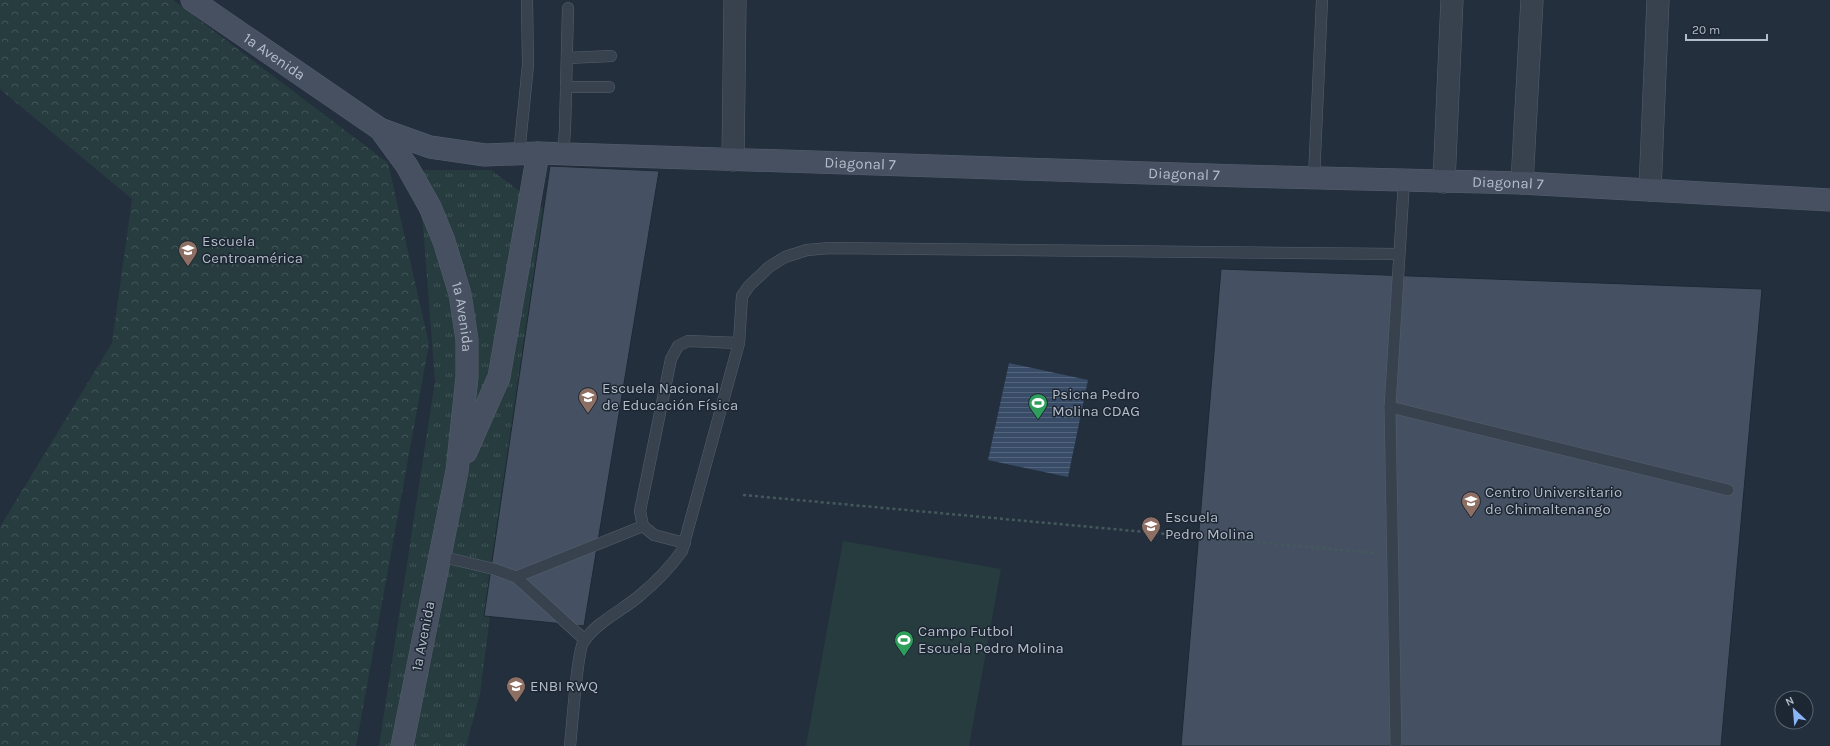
<svg xmlns="http://www.w3.org/2000/svg" width="1830" height="746" font-family="Karla,sans-serif">
<style>
.grass{fill:url(#grass-tufts)}
.park{fill:url(#park-crowns)}
.garden{fill:#263c3f}
.water{fill:url(#water-rules)}
.building{fill:#455162;stroke:#1f2835}
.lines{fill:none;stroke-linecap:round;stroke-linejoin:round}
.lane-casing{stroke:#565f6c;stroke-width:12}
.street-casing{stroke:#565f6c;stroke-width:23}
.secondary-casing{stroke:#565f6c;stroke-width:23}
.path{stroke:#44595c;stroke-width:2.5;stroke-dasharray:3 3;stroke-linecap:butt}
.lane{stroke:#38414e;stroke-width:11}
.street{stroke:#38414e;stroke-width:22}
.secondary{stroke:#465061;stroke-width:22}
.labels{text-anchor:middle;dominant-baseline:central;stroke-width:3;stroke-linejoin:round;paint-order:stroke}
.street-label{font-size:15px;fill:#b4bcc9;stroke:#1d2633}
.poi-label{font-size:15px;fill:#b4bcc9;stroke:#1d2633;text-anchor:start}
</style>
<defs>
<pattern id="grass-tufts" width="24" height="20" patternUnits="userSpaceOnUse"><rect width="24" height="20" fill="#263c3f"/><path d="M3 7l-1-3M5 7V3M7 7l1-3M15 17l-1-3M17 17v-4M19 17l1-3" fill="none" stroke="#435659"/></pattern>
<pattern id="park-crowns" width="20" height="18" patternUnits="userSpaceOnUse"><rect width="20" height="18" fill="#263c3f"/><path d="M2 6a3 3 0 1 1 6 0M12 15a3 3 0 1 1 6 0" fill="none" stroke="#435659"/></pattern>
<pattern id="water-rules" width="6" height="5" patternUnits="userSpaceOnUse"><rect width="6" height="5" fill="#394c67"/><path d="M0 2.5h6" fill="none" stroke="#53647b"/></pattern>
</defs>
<rect width="100%" height="100%" fill="#242f3e"/>
<path class="grass" d="M414,170H491L543,208L480,694L466,746H379L435,381L423,226Z"/>
<path class="park" d="M0,0H173L388,163L429,344L356,746H0V527L112,343L132,199L0,89Z"/>
<path class="garden" d="M843,541L1001,569L969,746H806Z"/>
<path class="water" d="M1009,363L1088,380L1068,477L988,460Z"/>
<g class="building">
<path d="M550,166L659,171L584,626L484,616Z"/>
<path d="M1221,269L1762,289L1721,746H1181Z"/>
</g>
<g class="lines">
<g class="lane-casing">
<g id="lane">
<path d="M567,58L611,56"/>
<path d="M566,87H609"/>
<path d="M519,154L528,65L527,0"/>
<path d="M563,154L565,130L568,8"/>
<path d="M1314,178L1322,0"/>
<path d="M1390,407L1728,490"/>
<path d="M685,543L654,535L643,526L640,511L671,359L678,346L688,341L739,343"/>
<path d="M439,556L494,569L516,577L585,640"/>
<path d="M516,577L643,526"/>
<path d="M570,746C572,729 577,650 584,641C597,622 621,611 638,597C655,583 669,569 682,551L739,343L742,296L749,286L769,267L785,257L807,250L830,248L1399,254"/>
<path d="M1396,746L1390,407L1404,181"/>
</g>
</g>
<g class="street-casing">
<g id="street">
<path d="M733,160L735,0"/>
<path d="M1444,182L1452,0"/>
<path d="M1522,183L1532,0"/>
<path d="M1650,190L1658,0"/>
</g>
</g>
<g class="secondary-casing">
<g id="secondary">
<path id="s1" d="M192,0L380,129L407,166L430,207L444,241L460,294L467,340V377L457,471L402,746"/>
<path id="s2" d="M380,129L430,147L485,155L538,153L1241,176L1522,183L1830,200"/>
<path d="M466,452L499,377L538,153"/>
</g>
</g>
<path class="path" d="M743,495L1374,553"/>
<use href="#lane" class="lane"/>
<use href="#street" class="street"/>
<use href="#secondary" class="secondary"/>
</g>
<defs>
<g id="school-pin" transform="scale(1)"><path d="M0 17L-7.5 6A9.5 9.5 0 1 1 7.5 6Z" fill="#8d6e63" stroke="#1d2633"/><path d="M0-5L7-2L0 1L-7-2ZM-4 1L0 2.5L4 1V4Q0 6-4 4Z" fill="#fff"/></g>
<g id="stadium-pin" transform="scale(1)"><path d="M0 17L-7.5 6A9.5 9.5 0 1 1 7.5 6Z" fill="#2e9e5b" stroke="#1d2633"/><path d="M0-5a6.5 5 0 1 0 0 10a6.5 5 0 1 0 0-10ZM-3.5-1.8h7v3.6h-7Z" fill="#fff"/></g>
<g id="university-pin" transform="scale(1)"><path d="M0 17L-7.5 6A9.5 9.5 0 1 1 7.5 6Z" fill="#8d6e63" stroke="#1d2633"/><path d="M0-5L7-2L0 1L-7-2ZM-4 1L0 2.5L4 1V4Q0 6-4 4Z" fill="#fff"/></g>
</defs>
<g fill-rule="evenodd">
<use href="#school-pin" x="188" y="250"/>
<use href="#school-pin" x="588" y="397"/>
<use href="#stadium-pin" x="1038" y="403"/>
<use href="#university-pin" x="1471" y="501"/>
<use href="#school-pin" x="1151" y="526"/>
<use href="#stadium-pin" x="904" y="640"/>
<use href="#school-pin" x="516" y="686"/>
</g>
<g class="labels">
<g class="street-label">
<text stroke="none"><textPath href="#s1" startOffset="100">1a Avenida</textPath></text>
<text stroke="none"><textPath href="#s2" startOffset="484">Diagonal 7</textPath></text>
<text stroke="none"><textPath href="#s2" startOffset="808">Diagonal 7</textPath></text>
<text stroke="none"><textPath href="#s2" startOffset="1132">Diagonal 7</textPath></text>
<text stroke="none"><textPath href="#s1" startOffset="436">1a Avenida</textPath></text>
<text transform="translate(423 636) rotate(-79)">1a Avenida</text>
</g>
<g class="poi-label">
<text x="202" y="241">Escuela<tspan x="202" dy="17">Centroamérica</tspan></text>
<text x="602" y="388">Escuela Nacional<tspan x="602" dy="17">de Educación Física</tspan></text>
<text x="1052" y="394">Psicna Pedro<tspan x="1052" dy="17">Molina CDAG</tspan></text>
<text x="1485" y="492">Centro Universitario<tspan x="1485" dy="17">de Chimaltenango</tspan></text>
<text x="1165" y="517">Escuela<tspan x="1165" dy="17">Pedro Molina</tspan></text>
<text x="918" y="631">Campo Futbol<tspan x="918" dy="17">Escuela Pedro Molina</tspan></text>
<text x="530" y="686">ENBI RWQ</text>
</g>
</g>
<g transform="translate(1794 710) rotate(334)"><circle r="19" fill="#1d2633" stroke="#59626f"/>
<path d="M0-3L7 15L0 10L-7 15Z" fill="#8ab4f8"/>
<text y="-6" font-size="11" font-weight="bold" text-anchor="middle" fill="#b4bcc9">N</text>
</g>
<path d="M1686 34v6h81v-6" fill="none" stroke="#b4bcc9" stroke-width="2"/>
<text x="1692" y="34" font-size="12" fill="#b4bcc9" stroke="#1d2633" stroke-width="3" paint-order="stroke">20 m</text>
</svg>
